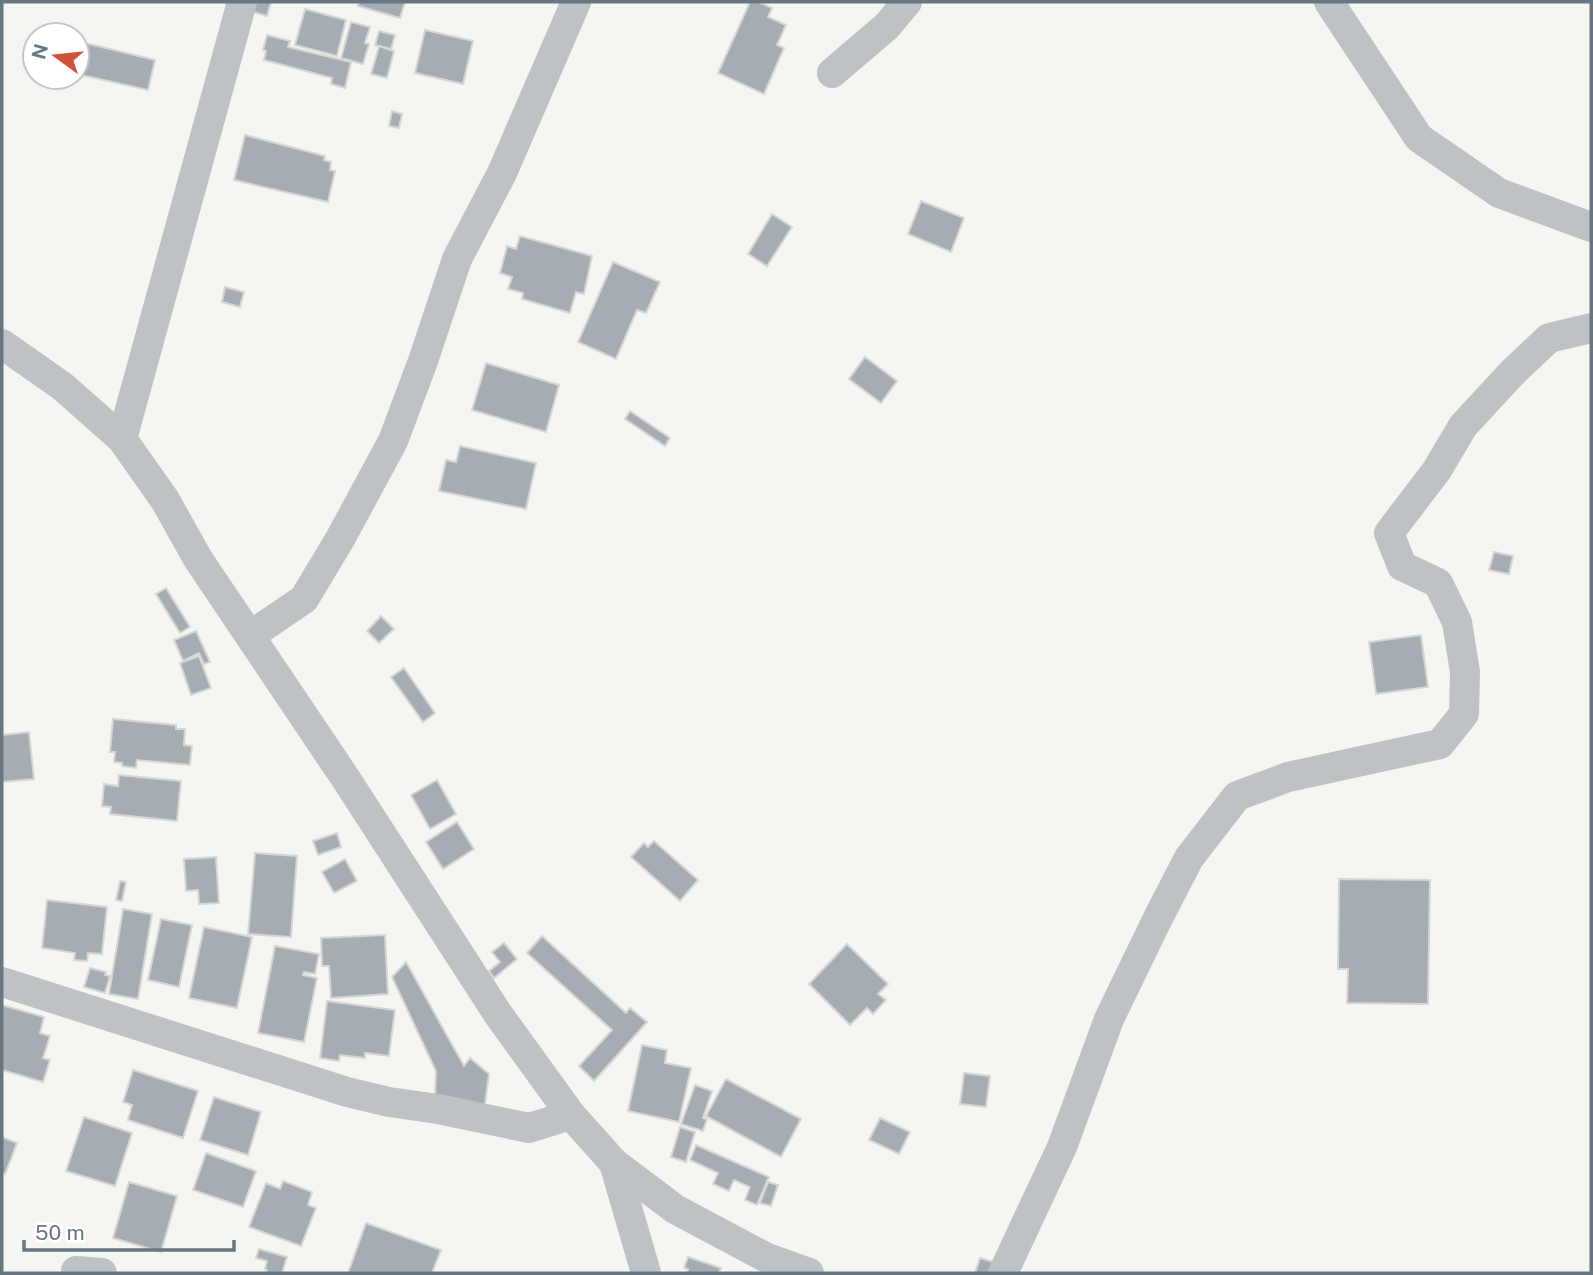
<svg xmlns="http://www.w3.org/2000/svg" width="1593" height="1275" font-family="'Public Sans',sans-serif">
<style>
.building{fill:#a6adb2;stroke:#d6d6d4;stroke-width:2}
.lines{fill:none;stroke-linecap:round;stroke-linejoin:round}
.street{stroke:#bec2c5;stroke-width:30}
</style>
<rect width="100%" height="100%" fill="#f5f5f2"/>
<g class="building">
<path d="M248,2H271L267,16L246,10Z"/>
<path d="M359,2H405L400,18L358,6Z"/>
<path d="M750,2H758L772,8L768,17L786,25L777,45L784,48L764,94L718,73Z"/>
<path d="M305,9L346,20L337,56L295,45Z"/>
<path d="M351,22L370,27L365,43L369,44L363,64L341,58Z"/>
<path d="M425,30L473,41L463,84L415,73Z"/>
<path d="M379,31L395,35L391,49L375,45Z"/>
<path d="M267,35L290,41L288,47L351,62L345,88L331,84L332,78L264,60L266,51L263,50Z"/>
<path d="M77,41L155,60L148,90L77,74Z"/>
<path d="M379,46L394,51L387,78L371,74Z"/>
<path d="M392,111L402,114L399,128L389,126Z"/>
<path d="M245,135L325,156L324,160L331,162L330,170L335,171L328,202L234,180Z"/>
<path d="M921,201L964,218L951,252L908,234Z"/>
<path d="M772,214L792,227L767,266L748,254Z"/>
<path d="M520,236L592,256L584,294L576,292L570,313L522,299L523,293L508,289L512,277L500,273L507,246L516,249Z"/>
<path d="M613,262L660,282L646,313L637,310L616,359L578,342Z"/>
<path d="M225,287L244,292L240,307L222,302Z"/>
<path d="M865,357L897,381L881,403L849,379Z"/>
<path d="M486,363L559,385L546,432L472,410Z"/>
<path d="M630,411L670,438L665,446L625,419Z"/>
<path d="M460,446L536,463L526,509L439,491L446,460L456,462Z"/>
<path d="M1494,552L1513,556L1509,574L1489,570Z"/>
<path d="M166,588L190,627L180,633L156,594Z"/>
<path d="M381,616L394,629L379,643L367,631Z"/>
<path d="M196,631L210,662L204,664L199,653L183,661L174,640Z"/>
<path d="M1421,635L1428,687L1376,694L1369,642Z"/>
<path d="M199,656L211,688L191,695L180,663Z"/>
<path d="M404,668L435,713L423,722L391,677Z"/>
<path d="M113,719L176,725V729H185L184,745L192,746L190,765L137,760L136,768L122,766V763L114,762L115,752H110Z"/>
<path d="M29,732L34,779L2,782V735Z"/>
<path d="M119,775L181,781L177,821L110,814L111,807L102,806L104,784L118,786Z"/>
<path d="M437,780L456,814L430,829L411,795Z"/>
<path d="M457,822L474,849L443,869L426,842Z"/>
<path d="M337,833L341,847L318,855L313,841Z"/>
<path d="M654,841L698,880L680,901L631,857L644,843L648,847Z"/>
<path d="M255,853L297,856L291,937L248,934Z"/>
<path d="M216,857L219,903L199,904L198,890L186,891L184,859Z"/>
<path d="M345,859L357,881L334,893L322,872Z"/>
<path d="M1339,879L1430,880L1428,1004L1347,1003L1348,969H1338Z"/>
<path d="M120,881L126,882L122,901L116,900Z"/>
<path d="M47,900L107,907L102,954L88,953L87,961L74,960L75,953L42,948Z"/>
<path d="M123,909L152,914L138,999L109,994Z"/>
<path d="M161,919L192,925L179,987L148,980Z"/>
<path d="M204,927L252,937L237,1008L189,998Z"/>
<path d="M385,935L388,994L331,998L329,966H322L321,938Z"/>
<path d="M542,936L626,1013L630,1008L647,1022L594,1081L579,1066L612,1030L527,953Z"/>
<path d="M504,943L517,959L494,978L489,971L500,962L492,952Z"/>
<path d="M847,944L888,984L878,994L886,1000L873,1014L867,1008L850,1025L809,984Z"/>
<path d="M275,946L319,954L315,974L304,972L303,975L317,978L304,1042L258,1033Z"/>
<path d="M406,962L464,1066L470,1058L489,1074L484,1111L435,1098L436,1071L392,977Z"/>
<path d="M90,968L106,972L105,975L110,976L105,993L84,987Z"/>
<path d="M327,1001L395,1010L389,1056L365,1053V1058L340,1055L339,1061L320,1058Z"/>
<path d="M2,1005L44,1017L40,1033L50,1036L43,1058L50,1060L43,1082L2,1070Z"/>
<path d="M642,1045L667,1050L665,1063L691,1068L679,1122L628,1111Z"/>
<path d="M133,1070L198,1091L183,1138L128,1120L132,1105L123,1102Z"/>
<path d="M964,1073L990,1076L986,1107L960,1104Z"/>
<path d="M726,1079L801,1119L781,1157L706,1116Z"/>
<path d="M695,1085L712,1091L703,1118L707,1119L703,1131L681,1124Z"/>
<path d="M214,1097L261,1112L248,1155L200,1140Z"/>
<path d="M84,1117L132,1133L115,1186L66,1171Z"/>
<path d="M880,1118L910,1132L899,1154L869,1140Z"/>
<path d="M680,1127L695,1132L686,1162L671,1157Z"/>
<path d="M2,1137L17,1143L5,1174L2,1173Z"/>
<path d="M696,1145L769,1177L757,1205L745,1200L750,1187L734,1180L729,1191L713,1184L718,1173L690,1160Z"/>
<path d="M206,1153L256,1171L243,1207L193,1190Z"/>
<path d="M283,1181L312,1192L308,1205L316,1208L301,1246L249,1227L266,1183L280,1189Z"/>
<path d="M129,1182L177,1196L161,1252L113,1238Z"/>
<path d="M768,1182L778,1185L771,1206L760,1203Z"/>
<path d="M366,1223L441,1250L432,1273H348Z"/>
<path d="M259,1249L287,1257L282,1273H266L267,1270L265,1269L267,1261L256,1258Z"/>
<path d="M688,1257L721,1268L719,1273H687L688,1269L684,1268Z"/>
<path d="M980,1258L994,1262L990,1273H975Z"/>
</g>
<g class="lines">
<g class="street">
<path d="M1329,2L1419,138L1499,193L1591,227"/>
<path d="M832,73L887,26L907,2"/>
<path d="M2,344L62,386L122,439L165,500L198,559L346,779L498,1014L571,1115L614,1163L675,1209L767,1258L809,1273"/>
<path d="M122,439L242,2"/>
<path d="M250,636L304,599L340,539L393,441L423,361L457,259L502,173L576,2"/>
<path d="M2,982L347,1092L389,1102L438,1109L529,1128L571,1115"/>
<path d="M614,1163L646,1273"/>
<path d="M76,1271L102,1273"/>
<path d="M1003,1273L1062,1147L1109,1019L1158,918L1189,858L1237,796L1288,777L1440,744L1464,714L1465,672L1457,622L1438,583L1402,566L1389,533L1437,470L1463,426L1512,373L1549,338L1591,328"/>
</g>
</g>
<rect width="1593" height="1275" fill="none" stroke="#677680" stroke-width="7"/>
<g transform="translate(56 56) rotate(285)"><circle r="33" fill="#ffffff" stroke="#c2c8cc" stroke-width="2"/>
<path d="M0-5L12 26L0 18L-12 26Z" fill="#d15236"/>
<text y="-10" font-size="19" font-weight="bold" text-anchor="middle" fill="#677680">N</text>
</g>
<path d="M24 1240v10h210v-10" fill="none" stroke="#677680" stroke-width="3.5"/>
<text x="35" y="1240" font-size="21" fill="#677680" stroke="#ffffff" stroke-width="5" paint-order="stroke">50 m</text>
</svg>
